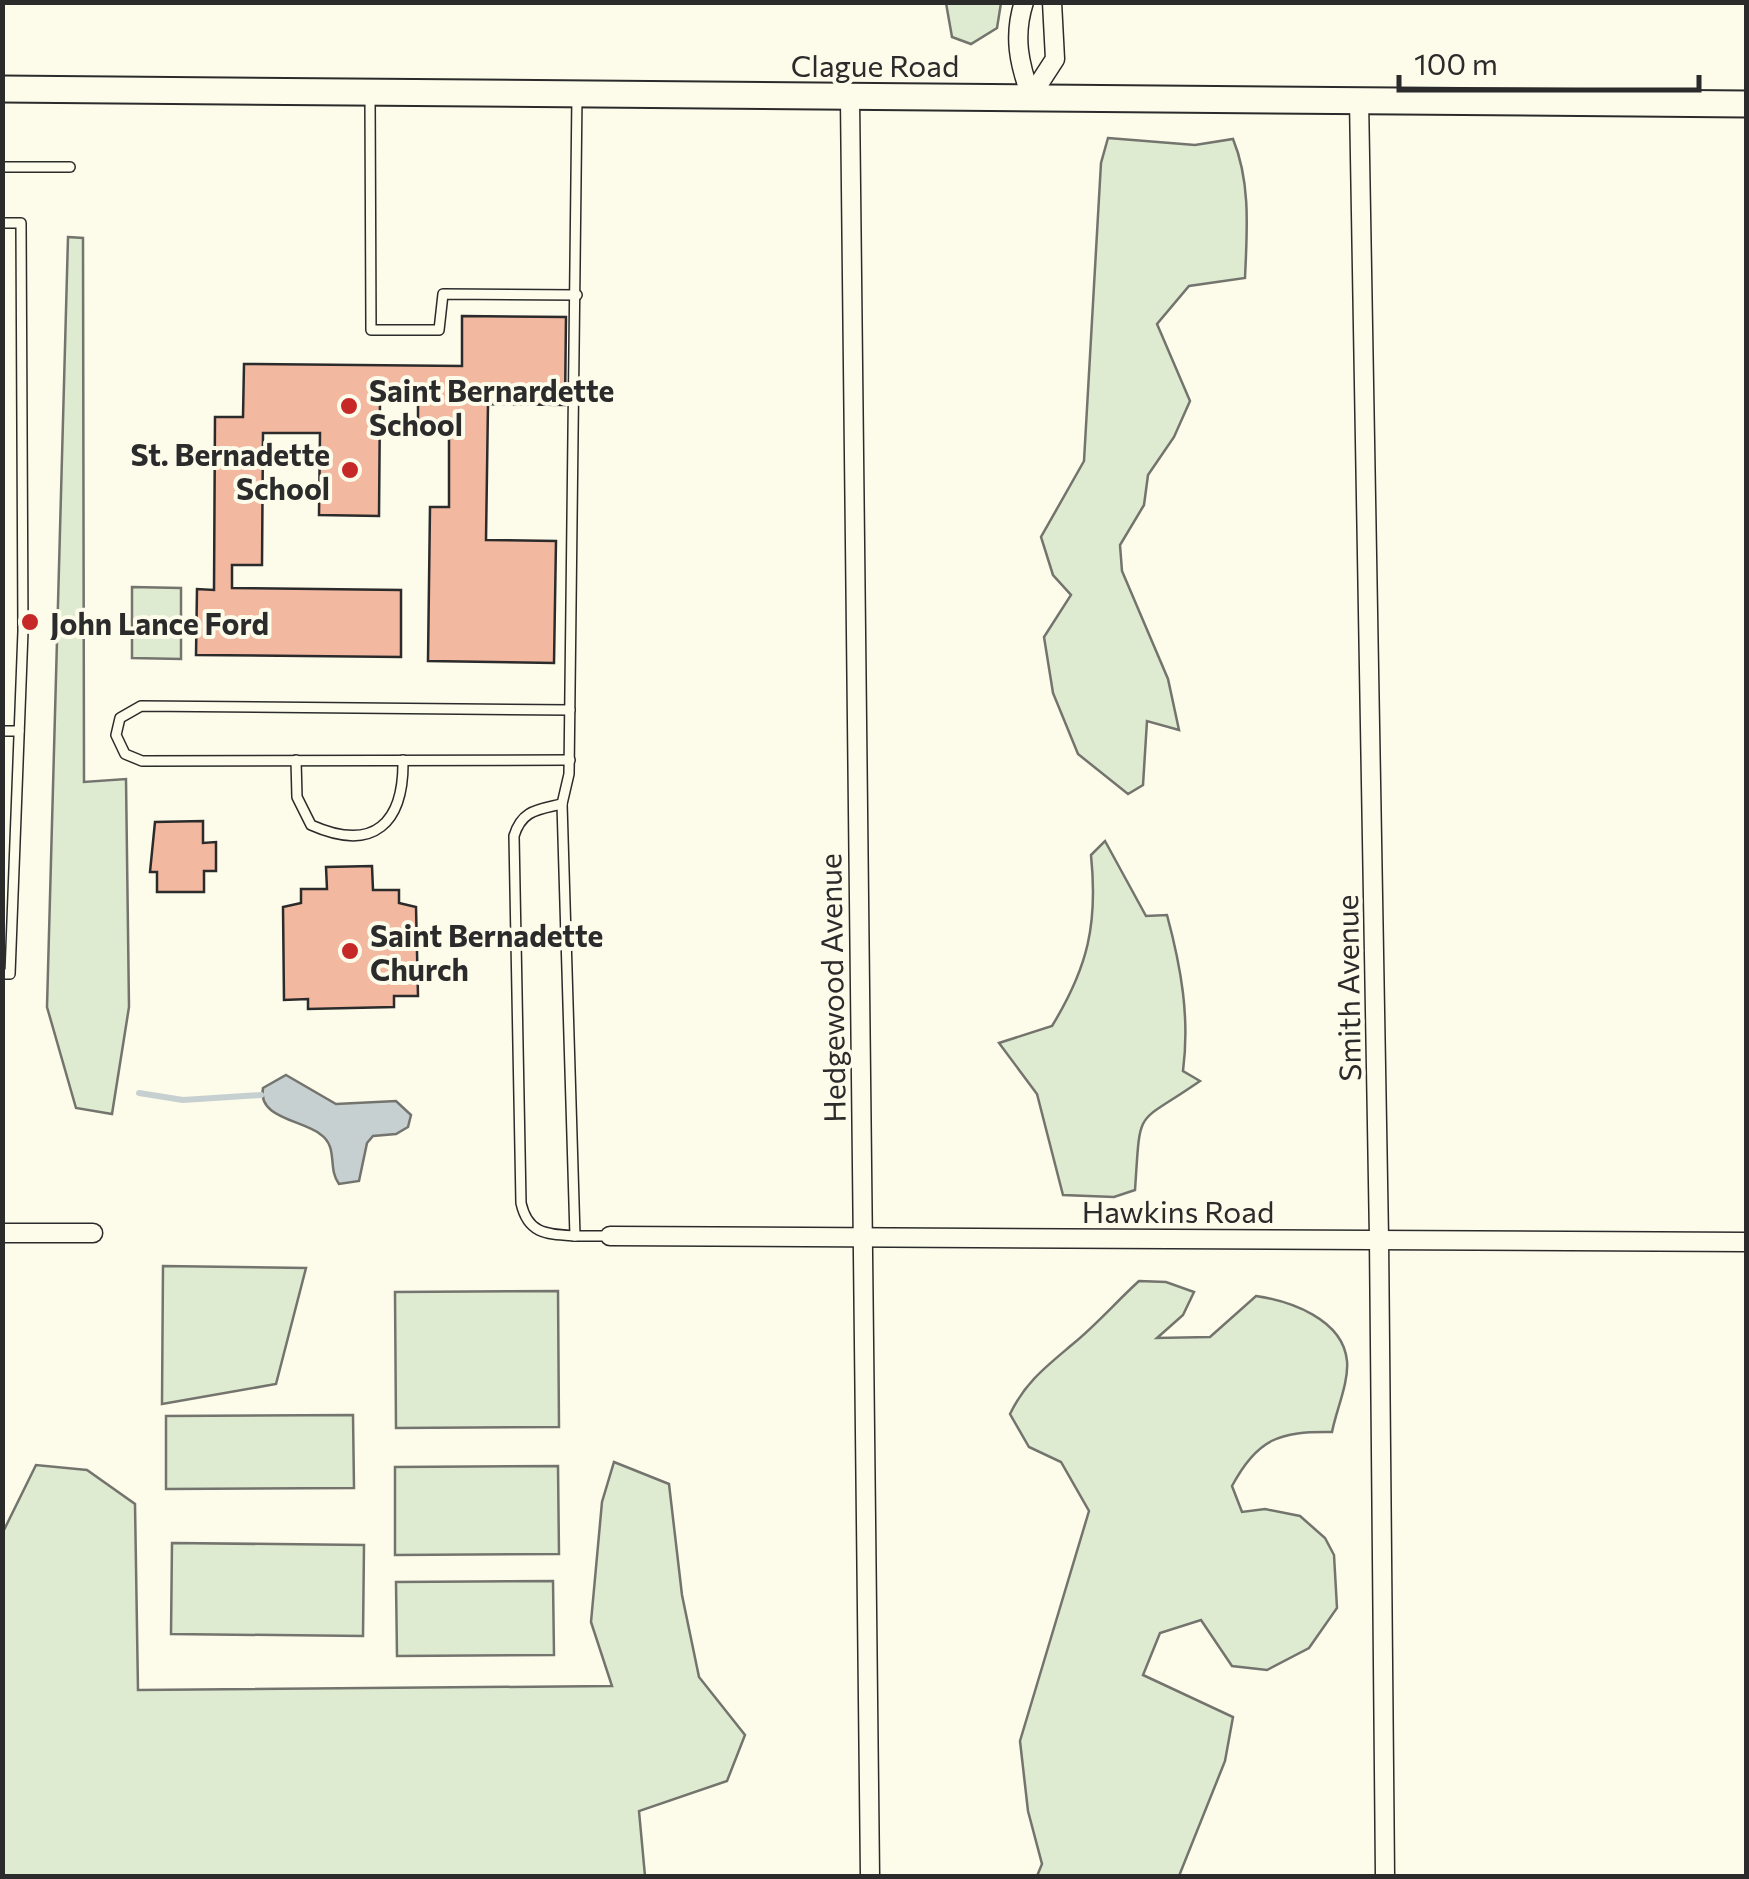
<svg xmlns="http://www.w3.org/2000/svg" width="1749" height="1879" font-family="Commissioner,sans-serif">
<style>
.green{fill:#deebd1;stroke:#74746e;stroke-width:2.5}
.water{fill:#c7d0d0;stroke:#74746e;stroke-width:2.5}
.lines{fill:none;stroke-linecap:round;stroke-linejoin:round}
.stream{stroke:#c7d0d0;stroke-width:6}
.building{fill:#f2b8a0;stroke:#2b2b2b;stroke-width:2.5}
.service-casing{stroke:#2b2b2b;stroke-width:12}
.minor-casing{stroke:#2b2b2b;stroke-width:21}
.secondary-casing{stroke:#2b2b2b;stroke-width:29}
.service{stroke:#fdfbea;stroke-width:9}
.minor{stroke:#fdfbea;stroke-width:18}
.secondary{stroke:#fdfbea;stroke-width:25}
.poi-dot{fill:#c62828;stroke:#fdfbea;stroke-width:4}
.labels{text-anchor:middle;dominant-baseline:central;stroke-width:8;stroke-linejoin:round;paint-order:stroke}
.street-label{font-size:30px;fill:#2b2b2b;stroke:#fdfbea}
.poi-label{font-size:30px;font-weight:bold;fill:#2b2b2b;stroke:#fdfbea;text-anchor:start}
</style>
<rect width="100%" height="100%" fill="#fdfbea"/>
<g class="green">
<path d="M946,3H1001L997,28L971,44L952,37Z"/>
<path d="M1108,138L1195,145L1233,139C1251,183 1247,231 1245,278L1189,286L1157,324L1190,401L1174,437L1148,475L1144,505L1120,545L1122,571L1168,679L1179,730L1147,721L1143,785L1128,794L1078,754L1053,693L1044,637L1071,595L1053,575L1041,537L1084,461L1101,163Z"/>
<path d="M68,237L83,238L84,782L126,779L129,1007L112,1114L76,1108L47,1007Z"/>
<path d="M132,587L181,588V659L132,658Z"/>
<path d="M1105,841L1146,916L1167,915C1181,967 1190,1017 1183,1071L1200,1081C1134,1127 1141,1104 1135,1190L1114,1197L1063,1195L1037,1094L999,1043L1052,1026C1088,967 1098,924 1091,855Z"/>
<path d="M163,1266L306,1268L276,1384L162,1404Z"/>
<path d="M1139,1281L1166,1282L1194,1292L1183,1315L1157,1338L1210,1337L1256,1296C1290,1301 1343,1319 1347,1361C1349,1382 1336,1411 1332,1432C1279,1431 1257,1439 1232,1486L1242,1512L1265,1509L1300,1516L1325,1538L1334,1555L1337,1608L1309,1648L1267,1670L1232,1666L1201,1620L1160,1633L1143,1675L1233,1717L1225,1761L1179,1876H1037L1042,1864L1028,1811L1020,1741L1089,1511L1061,1462L1029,1447L1010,1414C1026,1381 1047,1366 1074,1343C1097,1324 1117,1301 1139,1281Z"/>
<path d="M558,1291L559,1427L396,1428L395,1292Z"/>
<path d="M353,1415L354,1488L166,1489V1416Z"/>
<path d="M614,1462L669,1484L682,1595L699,1677L745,1735L727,1781L639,1811L645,1876H3V1532L36,1465L87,1470L135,1504L138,1690L612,1686L591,1622L602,1502Z"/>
<path d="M558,1466L559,1554L395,1555V1467Z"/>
<path d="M172,1543L364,1545L363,1636L171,1634Z"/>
<path d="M553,1581L554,1655L397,1656L396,1582Z"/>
</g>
<path class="water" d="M286,1075L336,1104L396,1101L411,1115L408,1127L396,1134L373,1136L367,1143L359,1181L339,1184C327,1168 339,1147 320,1134C302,1120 257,1118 263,1088Z"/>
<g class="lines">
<path class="stream" d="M139,1093L183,1100L261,1095"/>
</g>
<g class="building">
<path d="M462,316L566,317L565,405L488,404L486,540L556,541L554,663L428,661L430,507H449V431L418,430V401L380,400L379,516L319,515L320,433H263L262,565H232V588L401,590V657L196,655L197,589L214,590L215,417H243L244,364L462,366Z"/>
<path d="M203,821V843L216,842V871H204V892H157V872H150L155,822Z"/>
<path d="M372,866L373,890H399V903L416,907L418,996H394V1007L308,1009V999L284,1000L283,907L301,903V889H327L326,867Z"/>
</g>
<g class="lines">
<g class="service-casing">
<g id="service">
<path d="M577,95L569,774L562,804L575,1236H610"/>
<path d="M370,96L371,330H439L443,294L577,295"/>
<path d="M2,167H70"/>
<path d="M2,223H21L23,631L10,974H2"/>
<path d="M2,731H19"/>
<path d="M296,760L297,797L311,825C374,853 404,823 403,760"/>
<path d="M570,760L142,761L125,754L116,735L120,718L141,706L570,710"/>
<path d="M562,804C537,810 522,810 514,836L521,1203C528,1234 546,1234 575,1236"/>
</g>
</g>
<g class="minor-casing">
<g id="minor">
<path d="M1024,2C1013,36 1019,64 1031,96"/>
<path d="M1031,96L1055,59L1052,2"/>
<path d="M850,99L870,1876"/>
<path d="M1359,99L1379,1238L1385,1876"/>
<path d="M2,1233H93"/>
<path d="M610,1236L1746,1242"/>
</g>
</g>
<g class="secondary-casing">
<path id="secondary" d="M2,89L1746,104"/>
</g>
<use href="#service" class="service"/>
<use href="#minor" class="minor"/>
<use href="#secondary" class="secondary"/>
</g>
<g class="poi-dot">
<circle cx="349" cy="406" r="10"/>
<circle cx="350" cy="470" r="10"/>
<circle cx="30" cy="622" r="10"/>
<circle cx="350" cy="951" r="10"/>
</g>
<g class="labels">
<g class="street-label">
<text x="875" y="64">Clague Road</text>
<text transform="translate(831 988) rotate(-91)">Hedgewood Avenue</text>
<text transform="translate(1347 988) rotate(-91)">Smith Avenue</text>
<text x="1178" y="1210">Hawkins Road</text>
</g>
<g class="poi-label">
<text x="369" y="389">Saint Bernardette<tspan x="369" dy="34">School</tspan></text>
<text x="330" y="453" text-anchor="end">St. Bernadette<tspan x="330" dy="34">School</tspan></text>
<text x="50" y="622">John Lance Ford</text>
<text x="370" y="934">Saint Bernadette<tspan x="370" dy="34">Church</tspan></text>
</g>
</g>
<rect width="1749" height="1879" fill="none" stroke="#2b2b2b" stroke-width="10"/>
<path d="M1399 75v15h300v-15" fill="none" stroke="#2b2b2b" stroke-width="5"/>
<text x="1414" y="75" font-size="30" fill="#2b2b2b" stroke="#fdfbea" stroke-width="8" paint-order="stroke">100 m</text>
</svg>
